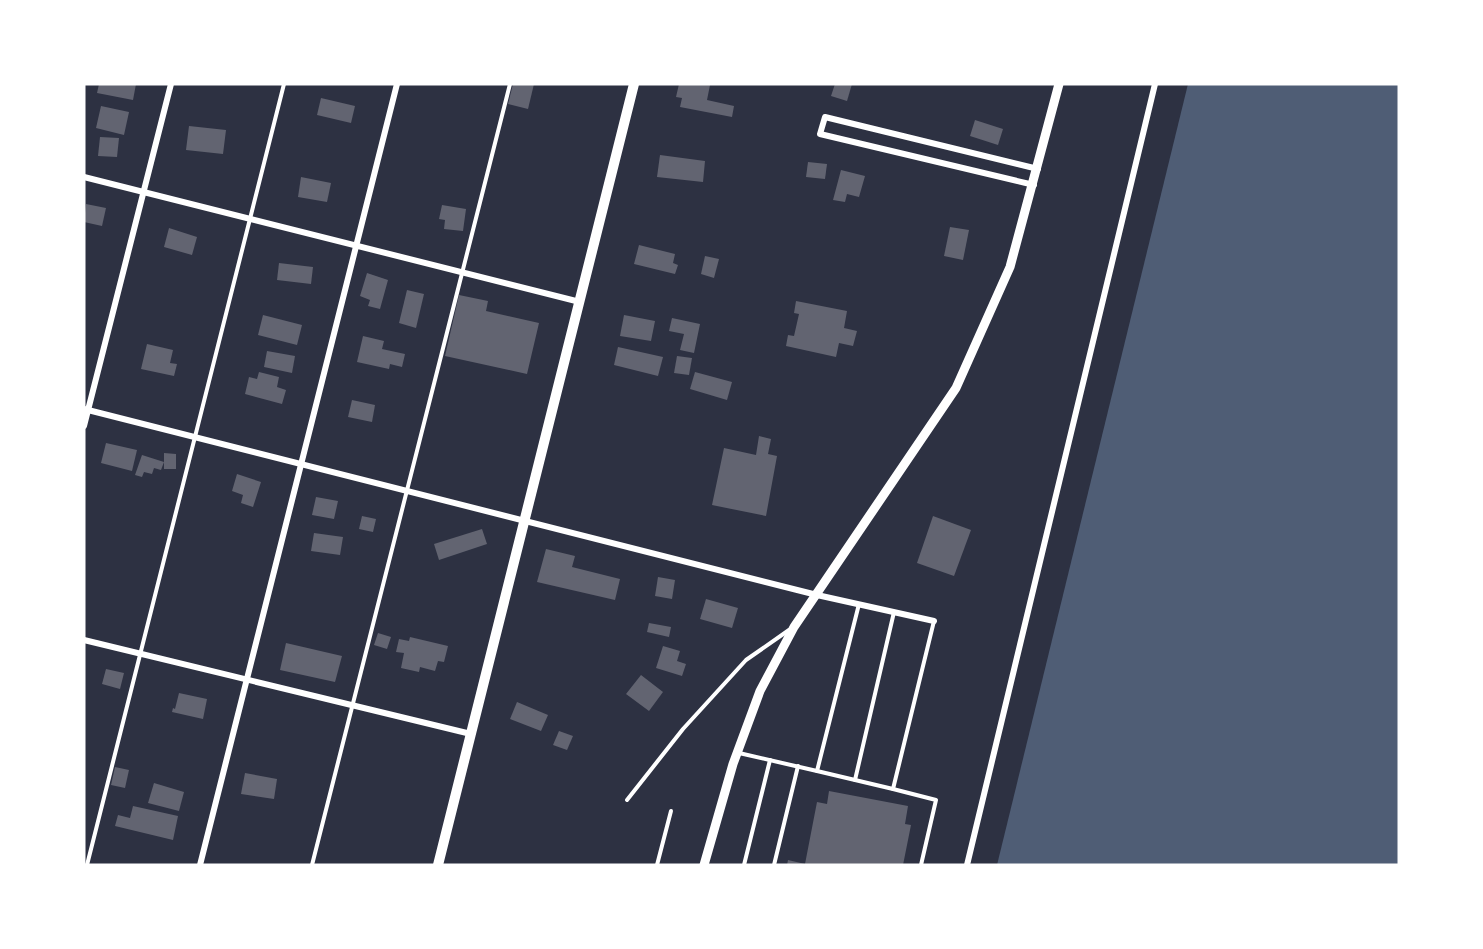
<svg xmlns="http://www.w3.org/2000/svg" width="1483" height="949" font-family="Jost,sans-serif">
<style>
.water{fill:#4f5d75}
.building{fill:#626471}
.lines{fill:none;stroke-linecap:round;stroke-linejoin:round}
.service{stroke:#fff;stroke-width:4}
.minor{stroke:#fff;stroke-width:6}
.tertiary{stroke:#fff;stroke-width:9}
.secondary{stroke:#fff;stroke-width:10}
</style>
<rect width="100%" height="100%" fill="#2d3142"/>
<path class="water" d="M1188,84H1399V865H997Z"/>
<g class="building">
<path d="M99,84H136L133,100L97,93Z"/>
<path d="M513,84H534L528,109L508,104Z"/>
<path d="M679,84L710,85L707,100L734,106L732,117L680,107L682,98L676,97Z"/>
<path d="M835,84H852L847,101L831,96Z"/>
<path d="M321,98L355,106L351,123L317,115Z"/>
<path d="M101,106L129,112L124,135L96,128Z"/>
<path d="M975,120L1003,129L998,145L970,136Z"/>
<path d="M189,126L226,130L223,154L186,150Z"/>
<path d="M100,137L119,138L117,157L98,156Z"/>
<path d="M660,155L705,161L703,182L657,177Z"/>
<path d="M808,162L827,164L825,179L806,177Z"/>
<path d="M841,170L865,176L859,197L847,194L845,202L833,200Z"/>
<path d="M301,177L331,183L327,202L298,197Z"/>
<path d="M86,204L106,208L102,226L84,222Z"/>
<path d="M442,205L466,209L463,231L444,229L445,220L439,219Z"/>
<path d="M950,227L969,230L963,260L944,256Z"/>
<path d="M169,228L197,237L192,255L164,247Z"/>
<path d="M639,245L675,254L673,263L678,265L675,274L634,264Z"/>
<path d="M705,256L719,259L714,278L701,274Z"/>
<path d="M279,263L313,267L311,284L277,280Z"/>
<path d="M367,273L388,280L380,309L368,306L370,300L360,296Z"/>
<path d="M407,290L424,294L416,328L399,323Z"/>
<path d="M459,295L488,301L486,311L539,323L527,374L445,356Z"/>
<path d="M796,301L847,311L844,328L857,331L853,346L839,343L836,357L786,346L788,335L794,336L799,314L794,313Z"/>
<path d="M263,315L302,325L297,345L258,335Z"/>
<path d="M624,315L655,321L651,341L620,336Z"/>
<path d="M672,318L700,324L694,353L680,350L684,334L669,331Z"/>
<path d="M363,336L384,341L382,349L405,354L402,367L390,364L389,369L357,362Z"/>
<path d="M147,344L173,350L170,363L177,364L174,376L141,369Z"/>
<path d="M618,347L663,357L658,376L614,365Z"/>
<path d="M267,351L295,356L292,373L264,367Z"/>
<path d="M677,356L692,358L689,375L674,373Z"/>
<path d="M259,372L279,377L277,387L286,390L282,404L245,394L249,377L257,379Z"/>
<path d="M695,372L732,382L727,400L690,389Z"/>
<path d="M352,400L375,405L372,422L348,417Z"/>
<path d="M759,436L771,439L768,454L777,456L766,516L712,505L724,448L756,455Z"/>
<path d="M106,443L137,450L132,471L101,463Z"/>
<path d="M164,453L176,454V469H164Z"/>
<path d="M142,455L164,462L161,470L154,468L152,474L144,472L142,477L135,475Z"/>
<path d="M237,474L261,482L253,507L241,503L243,495L232,491Z"/>
<path d="M316,497L338,501L334,519L312,515Z"/>
<path d="M362,516L376,519L373,532L359,529Z"/>
<path d="M933,516L971,530L954,576L917,563Z"/>
<path d="M482,529L487,544L439,560L434,544Z"/>
<path d="M314,533L343,537L340,555L311,551Z"/>
<path d="M546,549L575,556L572,567L620,579L615,600L537,582Z"/>
<path d="M658,577L675,580L672,599L655,596Z"/>
<path d="M706,599L738,608L732,628L700,619Z"/>
<path d="M649,623L671,627L669,637L647,632Z"/>
<path d="M378,633L391,637L387,649L374,645Z"/>
<path d="M410,637L448,646L444,662L438,661L435,671L420,667L419,672L401,668L404,653L396,652L399,639L409,641Z"/>
<path d="M286,643L342,656L335,682L280,670Z"/>
<path d="M663,646L680,651L677,661L686,664L682,676L656,668Z"/>
<path d="M106,669L124,673L120,689L102,684Z"/>
<path d="M641,675L663,692L649,711L626,694Z"/>
<path d="M179,693L207,699L203,719L172,712L173,708L175,709Z"/>
<path d="M517,702L548,715L541,731L510,719Z"/>
<path d="M559,731L573,736L567,750L553,745Z"/>
<path d="M115,767L129,770L125,788L111,785Z"/>
<path d="M245,773L277,779L274,799L241,794Z"/>
<path d="M154,783L184,792L179,811L148,803Z"/>
<path d="M829,791L908,806L905,824L911,825L903,865H787L788,860L805,864L817,802L827,804Z"/>
<path d="M133,806L178,816L173,840L115,826L118,815L130,818Z"/>
</g>
<g class="lines">
<g class="service">
<path d="M859,604L817,771L893,789"/>
<path d="M739,753L817,771"/>
<path d="M855,780L894,612"/>
<path d="M627,800L683,729L746,660L789,630"/>
<path d="M87,865L284,84"/>
<path d="M312,865L510,84"/>
<path d="M657,865L671,811"/>
<path d="M744,865L770,760"/>
<path d="M774,865L798,766"/>
<path d="M921,865L936,800L893,789L934,621"/>
</g>
<g class="minor">
<path d="M84,177L580,302"/>
<path d="M1034,185L820,134L825,117L1038,169"/>
<path d="M84,409L817,595L934,621"/>
<path d="M84,426L171,84"/>
<path d="M84,640L471,734"/>
<path d="M200,865L397,84"/>
<path d="M967,865L1155,84"/>
</g>
<path class="tertiary" d="M704,865L733,764L760,691L794,627L956,388L1010,267L1059,84"/>
<path class="secondary" d="M438,865L634,84"/>
</g>
<rect width="1483" height="949" fill="none" stroke="#ffffff" stroke-width="171"/>
</svg>
